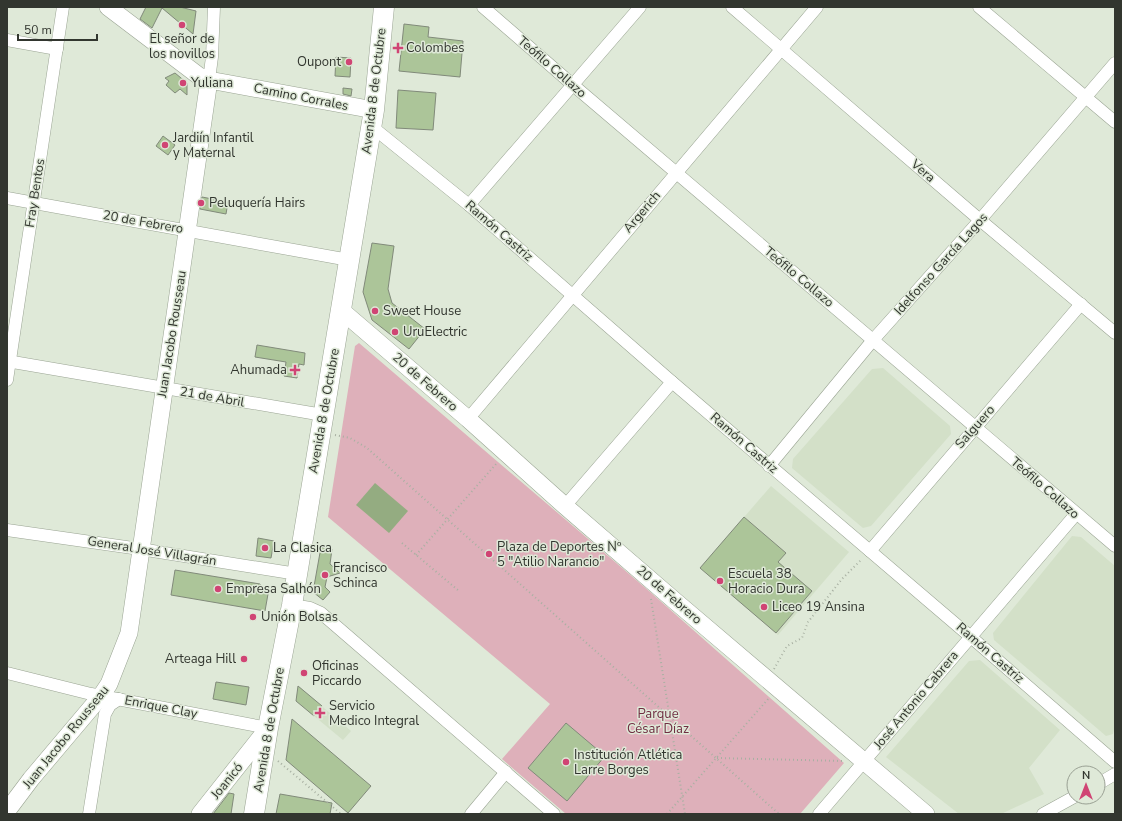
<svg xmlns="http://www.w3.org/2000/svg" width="1122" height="821" font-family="'Nunito Sans',sans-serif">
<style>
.built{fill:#d3e0c8}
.green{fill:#deb0ba}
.water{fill:#94ac81}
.building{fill:#acc599;stroke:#818a7a}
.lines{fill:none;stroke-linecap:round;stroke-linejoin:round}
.street-casing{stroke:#9aa493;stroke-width:13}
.secondary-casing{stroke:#9aa493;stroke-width:18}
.primary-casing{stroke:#9aa493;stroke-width:21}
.path{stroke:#a8b0a2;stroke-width:2;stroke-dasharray:1 3;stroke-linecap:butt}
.street{stroke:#fff;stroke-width:12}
.secondary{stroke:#fff;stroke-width:17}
.primary{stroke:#fff;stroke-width:20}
.poi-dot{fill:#d04474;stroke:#dfe9d8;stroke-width:1.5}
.labels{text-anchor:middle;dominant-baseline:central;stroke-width:3;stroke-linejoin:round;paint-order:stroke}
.poi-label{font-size:13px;fill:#32362f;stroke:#dfe9d8;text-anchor:start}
.street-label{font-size:13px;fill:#32362f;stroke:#dfe9d8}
.park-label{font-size:13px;fill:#702e42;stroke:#dfe9d8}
</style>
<rect width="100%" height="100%" fill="#dfe9d8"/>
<g class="built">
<path d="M883,368L950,426L951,434L871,526L863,528L792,468L793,459L872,369Z"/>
<path d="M771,486L849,552L778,635L700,568Z"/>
<path d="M1072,536L1081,537L1115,566V725L1113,734L1106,736L994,640L993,633Z"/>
<path d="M980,660L1060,730L1029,768L1044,794L1001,814H959L886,757L969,661Z"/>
<path d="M298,686L351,731L343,740L296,701Z"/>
</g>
<path class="green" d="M359,343L649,591L844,763L800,814H566L502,759L550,704L328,517L355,346Z"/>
<path class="water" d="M375,483L408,511L389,533L356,505Z"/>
<g class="building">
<path d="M146,7H180L196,11L193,34L162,8L152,28L140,19Z"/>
<path d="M404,24L429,27L428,37L463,41L460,77L399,71Z"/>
<path d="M336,57L351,58L350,77L335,76Z"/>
<path d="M175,73L187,83V95L180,89L175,93L166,85L169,81L165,78Z"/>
<path d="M343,88L352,89L351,96L343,94Z"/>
<path d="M398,90L436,93L433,130L396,128Z"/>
<path d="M163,136L175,145L168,155L156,146Z"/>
<path d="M202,197L228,202L226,214L200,209Z"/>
<path d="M372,243L394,246L388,289L392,303L425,329L409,349L372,320L363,292Z"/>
<path d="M257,345L305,353L304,365L299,364L297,378L284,376L286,362L255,357Z"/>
<path d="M744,517L786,553L778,562L812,591L776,633L700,568Z"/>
<path d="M258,538L274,541L271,558L256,556Z"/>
<path d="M321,547L332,549L330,564L340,573L327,577L325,587L330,592L323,600L313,592Z"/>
<path d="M175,570L260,584L268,594L265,611L171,595Z"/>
<path d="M216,682L249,687L246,705L213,699Z"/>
<path d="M298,686L322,706L314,716L296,701Z"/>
<path d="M292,719L371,786L348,813L286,760Z"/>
<path d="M566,723L605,756L567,801L528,768Z"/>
<path d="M229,793L234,794L231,814H213Z"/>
<path d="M280,794L332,803L330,814H276Z"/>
</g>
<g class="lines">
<g class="street-casing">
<g id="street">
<path d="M483,7L573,85L1115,546"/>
<path d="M732,7L980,220L1115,333"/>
<path d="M979,7L1115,122"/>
<path d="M7,40L57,49"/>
<path d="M209,80L212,57L214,7"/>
<path d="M371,126L469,205L672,382L979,644L1115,762"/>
<path d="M7,198L349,260"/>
<path d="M469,205L640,7"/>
<path d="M7,361L323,415"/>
<path d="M7,380L63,7"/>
<path d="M468,419L817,7"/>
<path d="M769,466L873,340L980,220L1115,63"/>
<path d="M565,506L672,382"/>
<path d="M7,530L140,549L297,574"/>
<path d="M870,551L1081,304"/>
<path d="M292,605L310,608L321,613L554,814"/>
<path d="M7,673L91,694L268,728"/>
<path d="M1098,784L1115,774"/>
<path d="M89,814L105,714L110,705L119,699"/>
<path d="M471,814L506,772"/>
<path d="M819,814L1076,514"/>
<path d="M1043,814L1074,797"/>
</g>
</g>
<g class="secondary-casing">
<g id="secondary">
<path d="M108,7L199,76L209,80L374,110"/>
<path d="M342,311L468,419L565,506L675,601L926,814"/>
<path d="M7,811L31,779L101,696L109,684L129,633L209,80"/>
<path d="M200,814L268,728"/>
</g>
</g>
<g class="primary-casing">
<path id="primary" d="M254,814L268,728L292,605L374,110L384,7"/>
</g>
<g class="path">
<path d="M335,435L350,438L367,448L779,814"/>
<path d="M402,543L459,591"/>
<path d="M416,555L497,463"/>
<path d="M651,599L685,814"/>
<path d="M774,669L787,646L802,638L808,622L842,579L862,559"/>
<path d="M717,758L843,761"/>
<path d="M278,761L341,814"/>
<path d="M667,814L769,698"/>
</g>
<use href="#street" class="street"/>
<use href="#secondary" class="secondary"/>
<use href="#primary" class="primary"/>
</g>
<g class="poi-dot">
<circle cx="182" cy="25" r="4"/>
<path d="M396 42h4v4h4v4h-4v4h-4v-4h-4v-4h4z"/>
<circle cx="349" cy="62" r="4"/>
<circle cx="183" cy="83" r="4"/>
<circle cx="165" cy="145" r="4"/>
<circle cx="201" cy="203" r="4"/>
<circle cx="375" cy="311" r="4"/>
<circle cx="395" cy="332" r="4"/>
<path d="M293 364h4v4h4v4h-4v4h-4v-4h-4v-4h4z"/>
<circle cx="265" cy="548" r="4"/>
<circle cx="489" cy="554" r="4"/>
<circle cx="325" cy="575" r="4"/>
<circle cx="720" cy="581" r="4"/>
<circle cx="218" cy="589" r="4"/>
<circle cx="764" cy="607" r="4"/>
<circle cx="253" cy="617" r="4"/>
<circle cx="244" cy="659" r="4"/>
<circle cx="304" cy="673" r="4"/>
<path d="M318 707h4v4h4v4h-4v4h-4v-4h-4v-4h4z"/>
<circle cx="566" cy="762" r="4"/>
</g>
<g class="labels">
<g class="poi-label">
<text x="182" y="39" text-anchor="middle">El señor de<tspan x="182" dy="15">los novillos</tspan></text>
<text x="406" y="48">Colombes</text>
<text x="341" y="62" text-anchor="end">Oupont</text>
<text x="191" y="83">Yuliana</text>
<text x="173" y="138">Jardiín Infantil<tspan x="173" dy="15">y Maternal</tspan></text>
<text x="209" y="203">Peluquería Hairs</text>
<text x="383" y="311">Sweet House</text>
<text x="403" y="332">UruElectric</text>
<text x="287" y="370" text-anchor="end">Ahumada</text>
<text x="497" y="547">Plaza de Deportes Nº<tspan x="497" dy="15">5 "Atilio Narancio"</tspan></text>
<text x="273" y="548">La Clasica</text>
<text x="333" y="568">Francisco<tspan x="333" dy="15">Schinca</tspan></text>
<text x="728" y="574">Escuela 38<tspan x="728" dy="15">Horacio Dura</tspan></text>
<text x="226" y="589">Empresa Salhón</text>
<text x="772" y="607">Liceo 19 Ansina</text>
<text x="261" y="617">Unión Bolsas</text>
<text x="236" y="659" text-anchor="end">Arteaga Hill</text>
<text x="312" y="666">Oficinas<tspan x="312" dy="15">Piccardo</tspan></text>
<text x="329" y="706">Servicio<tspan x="329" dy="15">Medico Integral</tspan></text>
<text x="574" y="755">Institución Atlética<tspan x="574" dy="15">Larre Borges</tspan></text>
</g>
<g class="street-label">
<text transform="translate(552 67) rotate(41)">Teófilo Collazo</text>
<text transform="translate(374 91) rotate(-83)">Avenida 8 de Octubre</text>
<text transform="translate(301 97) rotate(11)">Camino Corrales</text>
<text transform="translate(923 171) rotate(41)">Vera</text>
<text transform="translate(35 193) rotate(-81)">Fray Bentos</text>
<text transform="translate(642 212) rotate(-50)">Argerich</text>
<text transform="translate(143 222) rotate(10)">20 de Febrero</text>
<text transform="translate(499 231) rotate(41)">Ramón Castriz</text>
<text transform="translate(941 264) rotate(-48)">Idelfonso García Lagos</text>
<text transform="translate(799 277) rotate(40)">Teófilo Collazo</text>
<text transform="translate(172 334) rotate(-81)">Juan Jacobo Rousseau</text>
<text transform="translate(425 382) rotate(41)">20 de Febrero</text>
<text transform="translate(212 397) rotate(10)">21 de Abril</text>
<text transform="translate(324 411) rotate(-80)">Avenida 8 de Octubre</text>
<text transform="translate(975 427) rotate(-49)">Salguero</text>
<text transform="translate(744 443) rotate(41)">Ramón Castriz</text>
<text transform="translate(1045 488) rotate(41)">Teófilo Collazo</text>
<text transform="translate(152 551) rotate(9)">General José Villagrán</text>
<text transform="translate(669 595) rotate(41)">20 de Febrero</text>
<text transform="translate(990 653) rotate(41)">Ramón Castriz</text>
<text transform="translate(916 700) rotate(-50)">José Antonio Cabrera</text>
<text transform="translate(161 707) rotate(11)">Enrique Clay</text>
<text transform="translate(269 730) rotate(-80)">Avenida 8 de Octubre</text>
<text transform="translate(66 737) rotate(-51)">Juan Jacobo Rousseau</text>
<text transform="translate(227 781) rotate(-51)">Joanicó</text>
</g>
<g class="park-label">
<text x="658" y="714">Parque<tspan x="658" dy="15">César Díaz</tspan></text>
</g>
</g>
<rect width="1122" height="821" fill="none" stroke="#32362f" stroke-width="16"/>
<g transform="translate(1086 785)"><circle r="19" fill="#dfe9d8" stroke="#9aa194"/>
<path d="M0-3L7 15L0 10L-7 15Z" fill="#d04474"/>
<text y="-6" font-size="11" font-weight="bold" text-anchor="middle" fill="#32362f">N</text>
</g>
<path d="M18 34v6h79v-6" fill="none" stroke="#32362f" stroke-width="2"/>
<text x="24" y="34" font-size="12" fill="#32362f" stroke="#dfe9d8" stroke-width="3" paint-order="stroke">50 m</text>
</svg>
